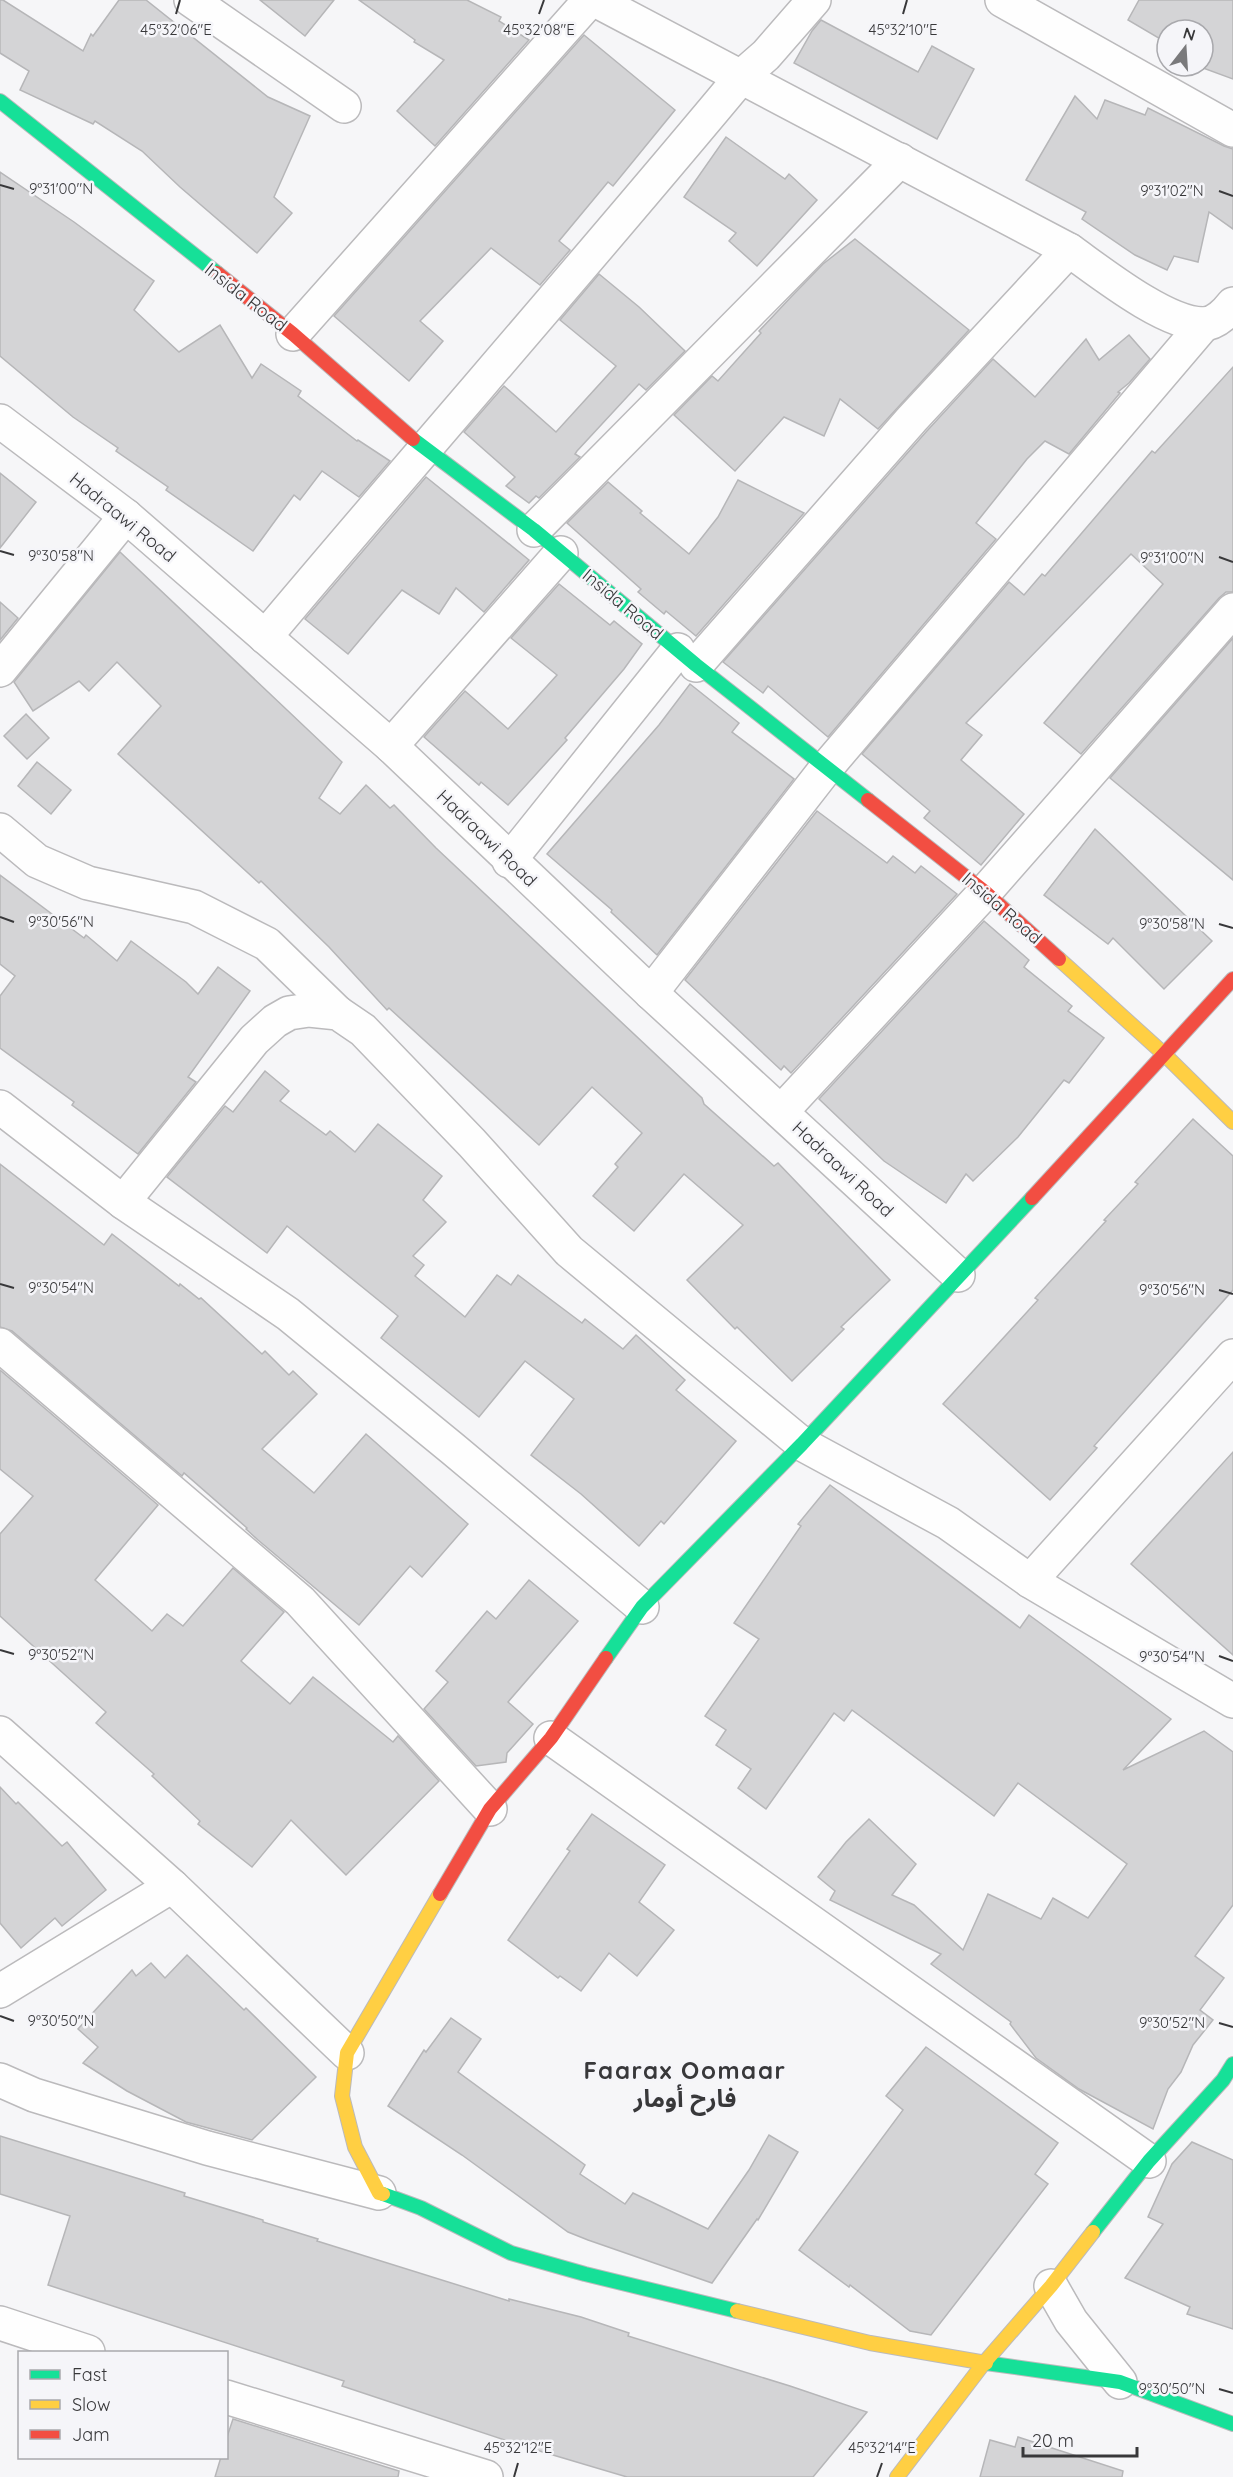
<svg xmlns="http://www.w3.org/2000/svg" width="1233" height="2477" font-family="Quicksand,'Noto Sans Arabic',sans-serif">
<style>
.building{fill:#d4d4d6;stroke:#b6b6b8;stroke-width:1.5}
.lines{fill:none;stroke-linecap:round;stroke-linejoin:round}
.street-casing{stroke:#bbbabc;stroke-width:36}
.fast-casing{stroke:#bbbabc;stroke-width:16}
.slow-casing{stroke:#bbbabc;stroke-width:16}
.jam-casing{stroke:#bbbabc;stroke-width:16}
.street{stroke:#fefefe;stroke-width:33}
.fast{stroke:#16e098;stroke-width:14}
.slow{stroke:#ffcf43;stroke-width:14}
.jam{stroke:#f24e42;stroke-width:14}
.ticks{fill:none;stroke:#38383a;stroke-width:2}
.labels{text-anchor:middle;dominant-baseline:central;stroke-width:5;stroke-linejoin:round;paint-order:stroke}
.street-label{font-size:18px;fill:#38383a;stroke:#f5f5f9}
.district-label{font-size:24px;font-weight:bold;letter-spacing:1.5px;fill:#38383a;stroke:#f5f5f9}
.ticks-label{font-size:15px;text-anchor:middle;fill:#38383a;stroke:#f5f5f9;stroke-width:5;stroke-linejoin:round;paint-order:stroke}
</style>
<rect width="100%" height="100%" fill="#f6f6f8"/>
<g class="building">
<path d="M0,0H3L83,51L91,34L93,36L119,0H146L268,97L310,116L274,197L292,213L257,253L180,187L142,151L95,121L93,124L20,90L29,71L0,53Z"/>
<path d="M260,0H334L305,36Z"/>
<path d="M359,0H467L501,17L499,21L529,40L435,146L397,111L444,60L414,42L415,40Z"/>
<path d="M1139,0H1233V79L1203,68V30H1167V43L1128,20Z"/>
<path d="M821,20L918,72L932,46L974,69L937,139L794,63L812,31Z"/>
<path d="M584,35L675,110L613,186L608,182L559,241L570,250L540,285L491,248L420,321L443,341L409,381L334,316Z"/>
<path d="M1075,96L1097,119L1105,100L1145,115L1148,108L1224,146L1233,149V229L1209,212L1198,262L1174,256L1167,270L1135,255L1082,219L1086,212L1026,180Z"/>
<path d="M726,137L785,179L789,174L817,200L757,266L729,241L736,233L684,197Z"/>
<path d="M0,172L74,222L154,281L134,310L179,352L220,325L252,378L261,364L301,391L298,396L357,441L358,440L390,461L359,497L322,471L300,500L294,495L253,551L166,490L168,487L116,451L118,448L73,417L0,356Z"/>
<path d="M855,239L969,330L878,429L840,399L824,436L784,417L735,471L674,415L712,376L718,381L761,333L759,331L791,297L823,264Z"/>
<path d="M599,274L639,307L685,351L646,390L639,384L577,451L575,454L580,457L539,498L536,496L529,503L506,486L515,477L464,432L504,386L556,432L616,366L560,320Z"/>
<path d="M1129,335L1150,359L1129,383L1118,392L1120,393L1069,454L1045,441L1027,459L976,523L996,539L828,737L768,686L763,693L723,662L926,432L993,359L1035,397L1086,339L1099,360Z"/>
<path d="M1233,367V592H1226L1219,598L1081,754L1044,723L1163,584L1131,554L966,723L982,735L961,760L1024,814L981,865L924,818L930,811L862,754L1009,582L1024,595L1042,574L1045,576L1152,451L1155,453Z"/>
<path d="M0,473L36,502L0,548Z"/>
<path d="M426,477L529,560L484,612L456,588L439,614L402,590L348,654L305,619Z"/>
<path d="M738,480L804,513L696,636L666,611L664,614L638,592L641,589L567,523L608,482L642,511L640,513L689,554L718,517Z"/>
<path d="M120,552L342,762L319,798L340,814L366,785L390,808L394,805L436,848L702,1098L704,1104L774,1166L778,1163L890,1280L841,1327L844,1329L792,1381L737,1327L735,1329L687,1280L743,1225L684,1174L634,1231L593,1196L618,1167L615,1164L642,1133L592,1087L539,1145L389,1008L387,1010L329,947L261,881L259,883L118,754L161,706L117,662L89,691L79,681L33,711L14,682Z"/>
<path d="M559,584L610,625L614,621L642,644L624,669L565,738L567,740L508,805L481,782L479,785L424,737L465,691L508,729L557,675L511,638Z"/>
<path d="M0,602L18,618L0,640Z"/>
<path d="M1233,638V880L1110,778Z"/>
<path d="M690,684L739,723L732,732L794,779L657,955L611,912L612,910L547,854L659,725Z"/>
<path d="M26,714L49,738L27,759L4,736Z"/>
<path d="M37,762L71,790L51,814L18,786Z"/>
<path d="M817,811L887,863L893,856L915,873L921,866L957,894L791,1073L784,1066L781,1070L685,980Z"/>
<path d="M1095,829L1212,941L1164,989L1113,938L1108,944L1044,895Z"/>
<path d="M0,875L84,938L86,935L117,961L131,941L186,982L198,994L218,967L250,991L188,1077L196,1082L138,1154L72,1105L74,1102L0,1048V996L15,976L0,964Z"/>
<path d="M984,921L1029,960L1024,967L1072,1006L1068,1011L1104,1038L1069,1083L1064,1080L1018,1137L973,1181L966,1174L946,1203L884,1161L819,1099Z"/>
<path d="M265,1071L289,1091L280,1101L326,1135L330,1131L355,1152L378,1124L442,1176L423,1200L446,1222L413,1256L424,1265L415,1276L465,1317L497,1275L511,1285L518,1275L582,1323L585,1319L623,1349L636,1335L685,1380L676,1390L736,1441L664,1524L661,1521L639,1546L581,1494L531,1455L574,1399L525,1361L479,1417L381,1338L398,1316L287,1226L267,1253L167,1177L225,1106L233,1112Z"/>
<path d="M1193,1119L1233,1156V1290L1094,1446L1097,1448L1050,1500L943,1404L1038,1300L1035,1298L1106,1221L1104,1220L1138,1184L1135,1182Z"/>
<path d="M0,1164L104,1245L112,1234L179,1286L180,1284L199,1299L201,1298L262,1354L265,1351L289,1375L293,1371L317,1394L262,1449L314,1493L366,1434L468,1524L422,1577L410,1566L359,1625L258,1540L246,1529L247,1528L184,1473L182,1476L12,1331L0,1327Z"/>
<path d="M0,1370L158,1505L95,1580L152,1631L167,1614L183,1626L233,1568L284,1612L241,1661L290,1704L313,1677L393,1742L398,1736L439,1781L346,1875L291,1820L252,1867L198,1824L200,1821L152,1776L154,1774L96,1723L106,1712L0,1616V1534L33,1496L0,1469Z"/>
<path d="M1233,1452V1655L1131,1564Z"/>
<path d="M830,1485L1020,1628L1029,1615L1171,1719L1123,1770L1204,1731L1233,1752V1905L1195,1956L1224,1978L1200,2010L1213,2020L1193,2045L1181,2072L1168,2089L1153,2129L1079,2089L1036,2058L1010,2024L1011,2022L931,1964L941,1954L830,1900L835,1891L818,1877L846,1842L869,1819L916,1864L892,1895L914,1905L963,1950L988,1894L1041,1919L1053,1898L1088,1918L1127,1864L1018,1783L994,1816L852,1710L844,1721L834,1713L766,1809L738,1788L751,1769L716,1745L726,1730L705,1716L759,1639L734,1623L801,1526L798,1524Z"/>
<path d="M529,1580L578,1621L508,1702L533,1724L507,1753L506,1762L476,1766L424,1709L448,1682L436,1671L487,1611L496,1619Z"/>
<path d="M0,1787L16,1804L18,1802L62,1846L67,1842L106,1890L62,1926L55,1918L21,1948L0,1923Z"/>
<path d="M592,1814L665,1865L639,1902L674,1930L637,1976L609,1953L581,1991L560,1976L558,1978L508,1940L570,1851L567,1849Z"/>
<path d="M187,1955L244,2010L246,2008L316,2077L252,2140L186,2122L127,2091L83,2063L98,2047L78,2029L132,1970L136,1976L151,1963L165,1978Z"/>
<path d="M451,2018L481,2039L458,2072L585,2165L580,2174L625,2204L633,2193L708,2229L749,2170L769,2135L798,2152L758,2220L757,2219L712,2283L588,2240L568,2232L462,2155L388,2106L424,2050L426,2052Z"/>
<path d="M926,2047L1058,2143L1035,2174L1048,2184L931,2335L910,2331L850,2285L849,2287L799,2250L903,2110L886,2096Z"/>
<path d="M0,2136L185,2193L184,2196L263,2220V2222L318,2239L317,2241L509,2301V2299L581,2317L629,2333L628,2336L790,2386L867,2412L813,2477H627L526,2447L342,2386L344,2381L48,2285L70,2216L0,2194Z"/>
<path d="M1192,2142L1233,2160V2329L1187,2314L1190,2307L1125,2278L1163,2224L1148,2217L1172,2164Z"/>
<path d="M233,2419L399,2471L398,2477H215L221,2457H226V2440Z"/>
<path d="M1018,2437L1123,2471L1122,2477H980L990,2440L1015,2447Z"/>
</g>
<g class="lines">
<g class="street-casing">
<g id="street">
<path d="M191,0L344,106"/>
<path d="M595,0L1069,250C1100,272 1165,324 1203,324C1215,324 1226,313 1233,304"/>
<path d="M1002,0L1233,130"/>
<path d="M293,334L590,0"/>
<path d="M0,421L126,516L391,746L651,993L958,1275"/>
<path d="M534,530L900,160"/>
<path d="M265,637C423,449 585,265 742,76L766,55L814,0"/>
<path d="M696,665L912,419L1069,250"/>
<path d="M0,670L126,516"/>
<path d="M391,746L561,553"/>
<path d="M0,830L37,861L88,883L194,907L267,944L338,1013"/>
<path d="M509,861L678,650"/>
<path d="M651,993L827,767L1204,324"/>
<path d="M0,1107L123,1202L288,1314L453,1449L642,1607"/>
<path d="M781,1112L985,892L1233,610"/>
<path d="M123,1202L254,1040L275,1021L289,1013L309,1010L338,1013L363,1030L472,1143L569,1251L802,1444L948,1523L1030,1581L1233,1701"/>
<path d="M0,1345L300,1601L490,1809"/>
<path d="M1030,1581L1233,1356"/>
<path d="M0,1733L172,1886L347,2053"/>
<path d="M551,1738L1149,2161"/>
<path d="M0,1991L172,1886"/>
<path d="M0,2080L34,2095L207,2148L379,2193"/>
<path d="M1051,2286L1071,2321L1120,2382"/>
<path d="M0,2323L88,2352"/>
<path d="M226,2397L486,2477"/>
</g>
</g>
<g class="fast-casing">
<g id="fast">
<path d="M0,101L217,273"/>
<path d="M413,439L534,530L696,665L868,800"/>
<path d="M606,1658L642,1607L802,1444L1032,1198"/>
<path d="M383,2194L421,2208L511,2253L585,2274L737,2311"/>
<path d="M1093,2232L1149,2161L1223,2080L1233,2064"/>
<path d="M986,2363L1120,2382L1233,2424"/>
</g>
</g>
<g class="slow-casing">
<g id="slow">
<path d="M1059,959L1165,1055L1233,1122"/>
<path d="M383,2194L379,2193L355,2147L342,2096L347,2053L440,1894"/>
<path d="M737,2311L870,2343L986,2363"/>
<path d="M897,2477L984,2363L1051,2286L1093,2232"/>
</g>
</g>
<g class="jam-casing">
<g id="jam">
<path d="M217,273L293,334L413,439"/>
<path d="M868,800L985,892L1059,959"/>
<path d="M1032,1198L1233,979"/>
<path d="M440,1894L490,1809L551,1738L606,1658"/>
</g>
</g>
<use href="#street" class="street"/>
<use href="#fast" class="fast"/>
<use href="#slow" class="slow"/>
<use href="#jam" class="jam"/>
</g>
<path class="ticks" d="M176,14L180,0M539,14L544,0M903,14L907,0M0,185L14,189M1219,191L1233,196M0,551L14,555M1219,557L1233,562M0,917L14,922M1219,924L1233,928M0,1284L14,1288M1219,1290L1233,1294M0,1650L14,1654M1219,1656L1233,1661M0,2016L14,2021M1219,2023L1233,2027M1219,2389L1233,2393M514,2477L518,2463M877,2477L882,2463"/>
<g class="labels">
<g class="street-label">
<text transform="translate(246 297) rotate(38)">Insida Road</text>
<text transform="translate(123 517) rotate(39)">Hadraawi Road</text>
<text transform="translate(623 604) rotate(40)">Insida Road</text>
<text transform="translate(487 838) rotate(44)">Hadraawi Road</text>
<text transform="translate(1002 908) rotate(41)">Insida Road</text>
<text transform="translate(843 1169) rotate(43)">Hadraawi Road</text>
</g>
<g class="district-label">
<text x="685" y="2070">Faarax Oomaar<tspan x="685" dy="28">فارح أومار</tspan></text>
</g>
</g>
<g class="ticks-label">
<text x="176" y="35">45°32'06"E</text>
<text x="539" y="35">45°32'08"E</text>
<text x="903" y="35">45°32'10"E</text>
<text x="61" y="194">9°31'00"N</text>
<text x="1172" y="196">9°31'02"N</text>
<text x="61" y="561">9°30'58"N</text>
<text x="1172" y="563">9°31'00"N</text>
<text x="61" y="927">9°30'56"N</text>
<text x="1172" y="929">9°30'58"N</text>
<text x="61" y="1293">9°30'54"N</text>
<text x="1172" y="1295">9°30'56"N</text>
<text x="61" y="1660">9°30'52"N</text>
<text x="1172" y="1662">9°30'54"N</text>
<text x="61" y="2026">9°30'50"N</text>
<text x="1172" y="2028">9°30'52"N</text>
<text x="1172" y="2394">9°30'50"N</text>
<text x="518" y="2453">45°32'12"E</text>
<text x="882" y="2453">45°32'14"E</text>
</g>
<rect x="18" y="2351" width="210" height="108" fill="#f5f5f9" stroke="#a9a9ad" stroke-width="1.5"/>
<rect x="30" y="2370" width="30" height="9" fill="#16e098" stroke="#a9a9ad" stroke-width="1.5"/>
<text x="72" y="2381" font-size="18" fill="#38383a">Fast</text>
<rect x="30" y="2400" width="30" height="9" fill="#ffcf43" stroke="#a9a9ad" stroke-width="1.5"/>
<text x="72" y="2411" font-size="18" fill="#38383a">Slow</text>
<rect x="30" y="2430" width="30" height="9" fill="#f24e42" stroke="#a9a9ad" stroke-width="1.5"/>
<text x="72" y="2441" font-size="18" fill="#38383a">Jam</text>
<g transform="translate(1185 48) rotate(17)"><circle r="28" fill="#f5f5f9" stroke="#a9a9ad" stroke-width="1.5"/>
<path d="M0-4.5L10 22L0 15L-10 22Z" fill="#7a7a7c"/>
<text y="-9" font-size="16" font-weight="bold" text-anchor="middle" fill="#38383a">N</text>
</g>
<path d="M1023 2447v9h114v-9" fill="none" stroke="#38383a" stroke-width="3"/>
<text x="1032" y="2447" font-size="18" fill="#38383a" stroke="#f5f5f9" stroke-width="4.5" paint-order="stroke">20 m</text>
</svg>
